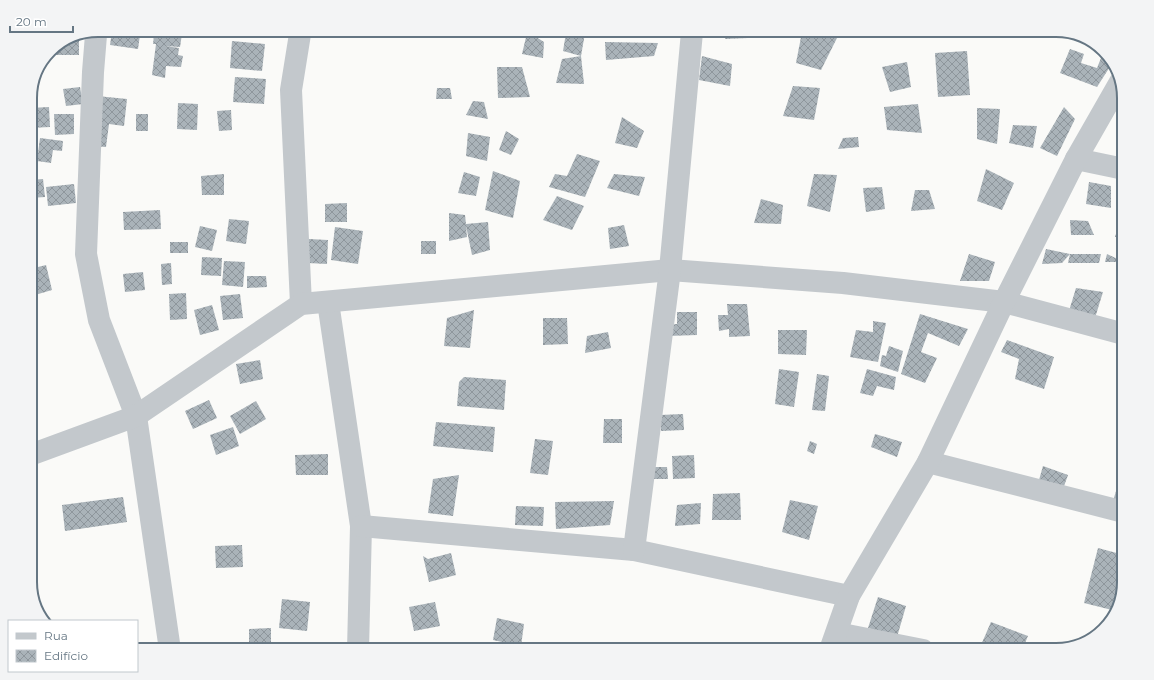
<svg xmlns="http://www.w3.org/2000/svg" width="1154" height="680" font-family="Montserrat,sans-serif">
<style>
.building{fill:url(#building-cross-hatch)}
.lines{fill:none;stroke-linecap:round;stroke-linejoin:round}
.street{stroke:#c3c8cc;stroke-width:22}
.rim{fill:none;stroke:#657683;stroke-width:2}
</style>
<defs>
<pattern id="building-cross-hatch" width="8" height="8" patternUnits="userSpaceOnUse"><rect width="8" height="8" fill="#aab3b9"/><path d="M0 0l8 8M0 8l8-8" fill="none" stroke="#8e969c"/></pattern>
</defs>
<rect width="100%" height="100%" fill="#fafaf8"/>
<g class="building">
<path d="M573,32L585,33L581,56L563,51L566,33Z"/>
<path d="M726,32H749L748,38L725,39Z"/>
<path d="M802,32L838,36L821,70L796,63Z"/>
<path d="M527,33H530L544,42L543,58L522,54Z"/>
<path d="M182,34L180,47L165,46L179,48L178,55L183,56L181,67L166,66L165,78L152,75L156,44H153L154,35Z"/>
<path d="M216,34H232L231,38H216Z"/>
<path d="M72,35H79V55H55V46Z"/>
<path d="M101,35H140L138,49L110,45L111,38L101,37Z"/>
<path d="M232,41L265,44L262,71L230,68Z"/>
<path d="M605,42L658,43L654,56L606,60Z"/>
<path d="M1070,49L1084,54L1081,63L1097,68L1103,53L1113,62L1097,87L1060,73Z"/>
<path d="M967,51L970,95L938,97L935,53Z"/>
<path d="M581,56L584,84L556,83L562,59Z"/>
<path d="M702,56L732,64L730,86L699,80Z"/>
<path d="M907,62L911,87L890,92L882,67Z"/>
<path d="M497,67H522L530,97L498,98Z"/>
<path d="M235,77L266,79L264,104L233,102Z"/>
<path d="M793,86L820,88L814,120L783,116Z"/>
<path d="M80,87L83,104L66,106L63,89Z"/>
<path d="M437,88H450L452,99H436Z"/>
<path d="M97,96L127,99L124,126L109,124L106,147L91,146Z"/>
<path d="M473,101L484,102L488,119L466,115Z"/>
<path d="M178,103L198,104L197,130L177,129Z"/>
<path d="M918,104L922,133L887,130L884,107Z"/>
<path d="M49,107L50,127L30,128V108Z"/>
<path d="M1064,107L1075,119L1057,156L1040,148Z"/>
<path d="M977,108L1000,109L997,144L977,139Z"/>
<path d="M231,110L232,130L219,131L217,111Z"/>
<path d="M54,114H74V134L55,135Z"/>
<rect x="136" y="114" width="12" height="17"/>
<path d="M622,117L644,131L637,148L615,143Z"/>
<path d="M1013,125L1037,126L1033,148L1009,143Z"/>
<path d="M506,131L519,139L511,155L499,150Z"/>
<path d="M468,133L490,137L487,161L466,156Z"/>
<path d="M858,137L859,147L838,149L843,138Z"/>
<path d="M40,138L63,141L62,151L53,150L51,163L37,161Z"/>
<path d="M577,154L600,161L585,197L549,187L555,174L567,176Z"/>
<path d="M986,169L1014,183L1002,210L977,201Z"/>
<path d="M493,171L520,181L513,218L485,210Z"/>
<path d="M464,172L480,177L476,196L458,193Z"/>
<path d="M224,174V195H202L201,176Z"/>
<path d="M614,174L645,177L639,196L607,188Z"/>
<path d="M814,174L837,175L830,212L807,206Z"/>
<path d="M43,179L45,197L30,198V180Z"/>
<path d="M1089,182L1111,186V208L1086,204Z"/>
<path d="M74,184L76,203L48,206L46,187Z"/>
<path d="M882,187L885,209L866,212L863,188Z"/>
<path d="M915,190H929L935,209L911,211Z"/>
<path d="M557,196L584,206L572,230L543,220Z"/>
<path d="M761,199L783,205L781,224L754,223Z"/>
<path d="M347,203V222H325V204Z"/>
<path d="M160,210L161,229L124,230L123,212Z"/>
<path d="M1124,210V237H1115L1124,209Z"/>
<path d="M449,213L465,215L466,224L488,222L490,250L472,255L466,226L467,237L449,241Z"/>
<path d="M229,219L249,221L246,244L226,241Z"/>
<path d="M1070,220L1088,221L1094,235H1071Z"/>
<path d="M624,225L629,246L610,249L608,228Z"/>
<path d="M200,226L217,230L212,251L195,247Z"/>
<path d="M335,227L363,231L358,264L331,260Z"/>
<path d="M309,239L328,240L327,264L308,263Z"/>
<rect x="421" y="241" width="15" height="13"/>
<rect x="170" y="242" width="18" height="11"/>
<path d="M1046,249L1070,254L1062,263L1042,264Z"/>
<path d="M969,254L995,262L989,281H960Z"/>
<path d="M1070,254H1101L1099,263H1068Z"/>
<path d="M1107,254L1124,262H1105Z"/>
<path d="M202,257L222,258L221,276L201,275Z"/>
<path d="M224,261L245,262L243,287L222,285Z"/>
<path d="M171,263L172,284L162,285L161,264Z"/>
<path d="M46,265L52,290L35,295L30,277V269Z"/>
<path d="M143,272L145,290L125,292L123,274Z"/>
<path d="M247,276H266L267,287L247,288Z"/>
<path d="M1076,288L1103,292L1094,321L1069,311Z"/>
<path d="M186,293L187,319L170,320L169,294Z"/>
<path d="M240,294L243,318L223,320L220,296Z"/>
<path d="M727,304H747L750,336L729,337V329L719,331L718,315H728Z"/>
<path d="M212,305L219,330L200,335L194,310Z"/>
<path d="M474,310L470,348L444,346L447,318Z"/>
<path d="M677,312H697V335L668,336L667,325L677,324Z"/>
<path d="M920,314L968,329L959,346L928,333L921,352L937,358L925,383L901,374Z"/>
<path d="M543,318H567L568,344L543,345Z"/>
<path d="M873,321L886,323L878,362L850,357L856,330L873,332Z"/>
<path d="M778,330H807L806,355L778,354Z"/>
<path d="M608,332L611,348L585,353L587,336Z"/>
<path d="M1007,340L1054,357L1044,389L1015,379L1019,359L1001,352Z"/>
<path d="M889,346L903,351L898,372L880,366L882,355L886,356Z"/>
<path d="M260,360L263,379L240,384L236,364Z"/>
<path d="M779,369L799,372L794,407L775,404Z"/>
<path d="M867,369L896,377L894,390L877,386L873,396L860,393Z"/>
<path d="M817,374L829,376L825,411L812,410Z"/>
<path d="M464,377L506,380L504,410L457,406L459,382Z"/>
<path d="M209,400L217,418L193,429L185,411Z"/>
<path d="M256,401L266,419L240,434L230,416Z"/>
<path d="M683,414L684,430L661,431L660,415Z"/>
<path d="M604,419H622V443H603Z"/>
<path d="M436,422L495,427L493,452L433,446Z"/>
<path d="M233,427L239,446L216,455L210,435Z"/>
<path d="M875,434L902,442L897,457L871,447Z"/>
<path d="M535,439L553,441L548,475L530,473Z"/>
<path d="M810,441L817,444L814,454L807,451Z"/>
<path d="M328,454V475H296L295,455Z"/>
<path d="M694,455L695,478L673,479L672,456Z"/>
<path d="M1124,465V504L1113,501Z"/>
<path d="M1043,466L1068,475L1063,489L1039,480Z"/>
<path d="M649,467H667L668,479H649Z"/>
<path d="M459,475L453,516L428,513L433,479Z"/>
<path d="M740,493L741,520H712L713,494Z"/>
<path d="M123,497L127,522L65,531L62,505Z"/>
<path d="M790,500L818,506L809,540L782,532Z"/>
<path d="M614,501L610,525L556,529L555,502Z"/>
<path d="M701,503L700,524L675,526L677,505Z"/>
<path d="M516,506L544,507L543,526L515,525Z"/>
<path d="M242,545L243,567L216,568L215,546Z"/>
<path d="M1098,548L1124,555V583L1116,611L1084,603Z"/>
<path d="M451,553L456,575L429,582L423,556L428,559Z"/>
<path d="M30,578H34L37,605L30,587Z"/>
<path d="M878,597L906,606L897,637L868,628Z"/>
<path d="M282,599L310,602L307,631L279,628Z"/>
<path d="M435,602L440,626L414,631L409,607Z"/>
<path d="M49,617L50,621H43L41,618Z"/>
<path d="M497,618L524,624L521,646L493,640Z"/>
<path d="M991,622L1028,636L1022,650H993L981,645Z"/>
<path d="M271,628V650H249V629Z"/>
<path d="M421,647V650H412Z"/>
</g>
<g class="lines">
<g class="street">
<path d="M300,34L291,90L301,304"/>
<path d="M96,35L93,72L86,254L99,320L136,416L170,650"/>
<path d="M1076,159L1124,169"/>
<path d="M328,302L361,526L358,650"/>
<path d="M30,455L136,416L301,304L670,270L843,283L1004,302L1124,334"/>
<path d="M928,462L1124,512"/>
<path d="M361,526L634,550L849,596"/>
<path d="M634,550L670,270L692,32"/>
<path d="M837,633L923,650"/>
<path d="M830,650L849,596L928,462L1004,302L1076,159L1120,82"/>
</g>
</g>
<path d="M0 0H1154V680H0ZM98 37H1056A61 61 0 0 1 1117 98V582A61 61 0 0 1 1056 643H98A61 61 0 0 1 37 582V98A61 61 0 0 1 98 37Z" fill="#f3f4f5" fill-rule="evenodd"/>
<path class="rim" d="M98 37H1056A61 61 0 0 1 1117 98V582A61 61 0 0 1 1056 643H98A61 61 0 0 1 37 582V98A61 61 0 0 1 98 37Z"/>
<rect x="8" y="620" width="130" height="52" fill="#ffffff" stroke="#c1c8cd"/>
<rect x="16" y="633" width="20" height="6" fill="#c3c8cc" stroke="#c1c8cd"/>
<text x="44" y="640" font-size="12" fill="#657683">Rua</text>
<rect x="16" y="650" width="20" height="12" fill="url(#building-cross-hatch)" stroke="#c1c8cd"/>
<text x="44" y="660" font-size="12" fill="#657683">Edifício</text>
<path d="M10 26v6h63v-6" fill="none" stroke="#657683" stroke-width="2"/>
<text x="16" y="26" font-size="12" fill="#657683" stroke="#ffffff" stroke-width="3" paint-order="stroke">20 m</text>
</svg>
